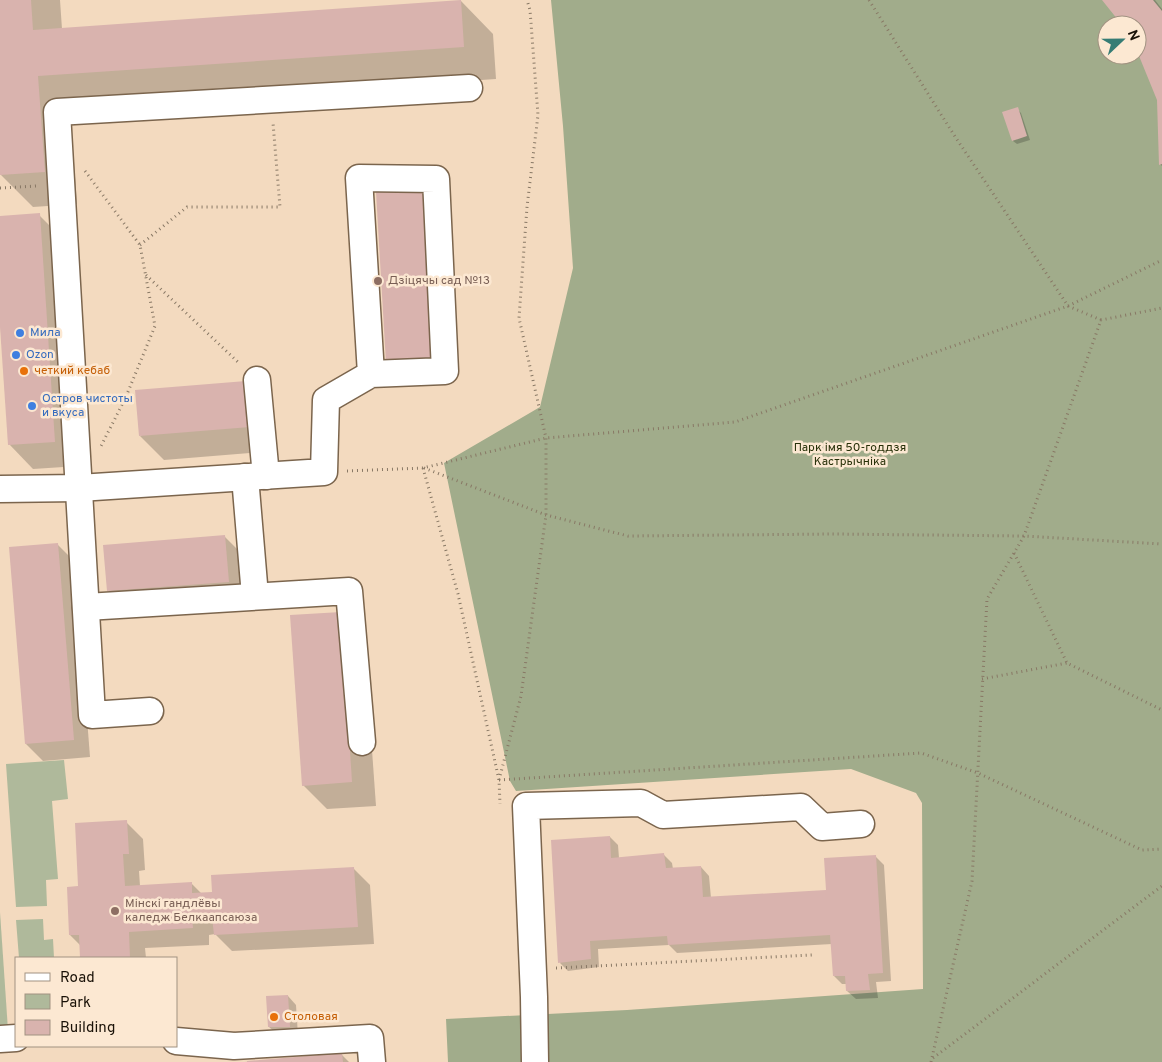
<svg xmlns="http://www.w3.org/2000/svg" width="1162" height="1062" font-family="Overpass,sans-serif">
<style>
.green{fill:#afb99b}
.forest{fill:#a1ac8b;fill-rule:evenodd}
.shadow{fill:#0003}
.building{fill:#d9b3ae}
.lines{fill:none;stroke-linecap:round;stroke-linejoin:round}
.minor-casing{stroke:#7b654d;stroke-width:29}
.path{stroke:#887865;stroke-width:3;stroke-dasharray:1 4;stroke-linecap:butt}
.minor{stroke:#fff;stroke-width:26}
.education-dot{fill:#8d6e63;stroke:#fce8d2;stroke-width:2}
.shop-dot{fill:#3f7fe0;stroke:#fce8d2;stroke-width:2}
.food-dot{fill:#e8710a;stroke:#fce8d2;stroke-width:2}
.labels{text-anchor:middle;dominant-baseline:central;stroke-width:5;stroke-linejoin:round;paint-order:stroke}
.education-label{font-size:12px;fill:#785e54;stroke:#fce8d2;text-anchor:start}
.shop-label{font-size:12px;fill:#366cbe;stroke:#fce8d2;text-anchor:start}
.food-label{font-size:12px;fill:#c56008;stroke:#fce8d2;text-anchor:start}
.park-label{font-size:12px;fill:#273008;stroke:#fce8d2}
</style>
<rect width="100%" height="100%" fill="#f3dabf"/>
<g class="green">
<path d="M64,760L68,799L52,801L58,879L46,880L47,906L16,907L6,764Z"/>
<path d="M0,912L8,1030L0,1031Z"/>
<path d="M43,919L44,940L53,939L54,958H19L16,920Z"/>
</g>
<path class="forest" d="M551,0H1162V1062H448L446,1019L627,1010L923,989L922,803L916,793L851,769L516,791L510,781L444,463L540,407L573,268L563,126ZM1107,25H1137V55H1107Z"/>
<g class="shadow">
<path d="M0,0H60L62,29L461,1L493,34L496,79L70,108L77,204L33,207L1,175Z"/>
<path d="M1103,0H1155L1162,9V166L1160,164L1158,100L1137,48V25H1124Z"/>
<path d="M1017,109L1021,113L1030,140L1017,144L1013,141L1004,113Z"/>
<path d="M39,215L63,239L79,466L33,469L9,444L0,308V217Z"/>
<path d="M246,383L274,451L164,460L140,436Z"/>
<path d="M225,537L249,561L252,605L132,615L108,590Z"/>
<path d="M58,545L75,562L90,757L43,761L26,744Z"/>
<path d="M364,638L376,806L327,809L303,785Z"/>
<path d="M126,822L143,839L145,870L139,871L140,886L191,883L201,893H213L354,869L370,885L374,944L232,951L215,934L209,935V945L145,948L146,958H81L80,945L70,935L79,887Z"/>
<path d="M610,837L618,845L619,858L664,855L672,863L673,869L701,867L709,876L711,898L827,891L876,857L884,865L891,981L876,982L878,998L856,999L847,991V984H842L834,976L832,944L677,953L669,945L598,949L599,967L568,971L560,963Z"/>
<path d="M288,996L296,1005L298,1035H278L269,1027Z"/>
<path d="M342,1055L349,1062H244Z"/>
</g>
<g class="building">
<path d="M0,0H31L33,30L461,0L464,47L38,76L45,172L0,175Z"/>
<path d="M1102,0H1153L1162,11V164L1159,165L1157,100L1137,51V25H1122Z"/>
<path d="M1018,107L1027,136L1012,141L1002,112Z"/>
<path d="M423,189L433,360L386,363L376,192Z"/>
<path d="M40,213L55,442L8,445L0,327V216Z"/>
<path d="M246,381L250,427L139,436L135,390Z"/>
<path d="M225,535L229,582L107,591L103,545Z"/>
<path d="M58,543L74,740L25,744L9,547Z"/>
<path d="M341,612L352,782L302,786L290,615Z"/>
<path d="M127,820L129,854H123L125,886L192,882V893L212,892L211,875L354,867L358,927L214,935L212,917L192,918L193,928L129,932L130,958H80L79,935H69L67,887L78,886L75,823Z"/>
<path d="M610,836L611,858L664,853L666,868L701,866L703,897L826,890L824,858L876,855L883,973L868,974L870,990L846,991L845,976H833L830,935L668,945L667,936L590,941L591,959L558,963L551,840Z"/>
<path d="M288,995L290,1027H268L266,996Z"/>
<path d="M342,1053L343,1062H247V1061Z"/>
</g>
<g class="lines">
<g class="minor-casing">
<g id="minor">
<path d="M257,380L266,476"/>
<path d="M245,477L255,596"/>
<path d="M0,489L79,488L324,472L326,400L371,374L445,371L436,179L359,178L371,374"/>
<path d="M86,607L349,591L362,742"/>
<path d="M150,711L92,715L57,112L469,88"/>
<path d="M0,1039L16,1038"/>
<path d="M176,1041L234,1046L370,1038L372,1062"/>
<path d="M535,1062L534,997L526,806L641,803L663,815L801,807L822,827L861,824"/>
</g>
</g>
<g class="path">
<path d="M869,0L954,135L1068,306L1101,320"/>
<path d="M85,171L140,245L155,326L125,399L101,446"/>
<path d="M0,188L37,186"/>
<path d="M140,245L187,207H280L273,123"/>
<path d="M146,275L240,364"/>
<path d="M423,468L458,594L499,780L500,804"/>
<path d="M424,468L546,515L628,536L832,534L1024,536L1162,544"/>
<path d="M347,471L423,468L546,438L735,422L1068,306L1162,260"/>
<path d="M1014,553L1067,663L1162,710"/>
<path d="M982,679L1067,663"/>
<path d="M499,780L521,696L546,515V438L519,318L527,207L538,115L530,10L527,0"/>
<path d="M499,780L921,753L978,773L1142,850L1162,849"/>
<path d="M556,968L812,955"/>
<path d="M933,1058L1162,886"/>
<path d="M931,1062L972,881L987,599L1024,536L1101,320L1162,308"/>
</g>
<use href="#minor" class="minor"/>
</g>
<g class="education-dot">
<circle cx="378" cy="281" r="5"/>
<circle cx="115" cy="911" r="5"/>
</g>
<g class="shop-dot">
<circle cx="20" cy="333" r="5"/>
<circle cx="16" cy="355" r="5"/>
<circle cx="32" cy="406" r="5"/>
</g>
<g class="food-dot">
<circle cx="24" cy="371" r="5"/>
<circle cx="274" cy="1017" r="5"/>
</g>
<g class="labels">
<g class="education-label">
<text x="388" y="281">Дзіцячы сад №13</text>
<text x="125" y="904">Мінскі гандлёвы<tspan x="125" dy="14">каледж Белкаапсаюза</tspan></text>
</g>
<g class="shop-label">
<text x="30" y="333">Мила</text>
<text x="26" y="355">Ozon</text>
<text x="42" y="399">Остров чистоты<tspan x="42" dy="14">и вкуса</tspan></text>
</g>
<g class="food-label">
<text x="34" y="371">четкий кебаб</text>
<text x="284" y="1017">Столовая</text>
</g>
<g class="park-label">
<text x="850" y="448">Парк імя 50-годдзя<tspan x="850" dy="14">Кастрычніка</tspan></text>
</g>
</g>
<rect x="15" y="957" width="162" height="90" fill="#fce8d2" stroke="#a19281"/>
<rect x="25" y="973" width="25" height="8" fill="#ffffff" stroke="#a19281"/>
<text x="60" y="982" font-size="15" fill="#191107">Road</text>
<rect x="25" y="994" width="25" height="15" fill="#afb99b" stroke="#a19281"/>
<text x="60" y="1007" font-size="15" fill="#191107">Park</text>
<rect x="25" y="1020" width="25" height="15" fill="#d9b3ae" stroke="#a19281"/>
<text x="60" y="1032" font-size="15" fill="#191107">Building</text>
<g transform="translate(1122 40) rotate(68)"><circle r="24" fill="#fce8d2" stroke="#a19281"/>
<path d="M0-4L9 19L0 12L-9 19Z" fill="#367c74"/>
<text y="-8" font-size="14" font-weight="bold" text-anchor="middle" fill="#191107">N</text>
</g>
</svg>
